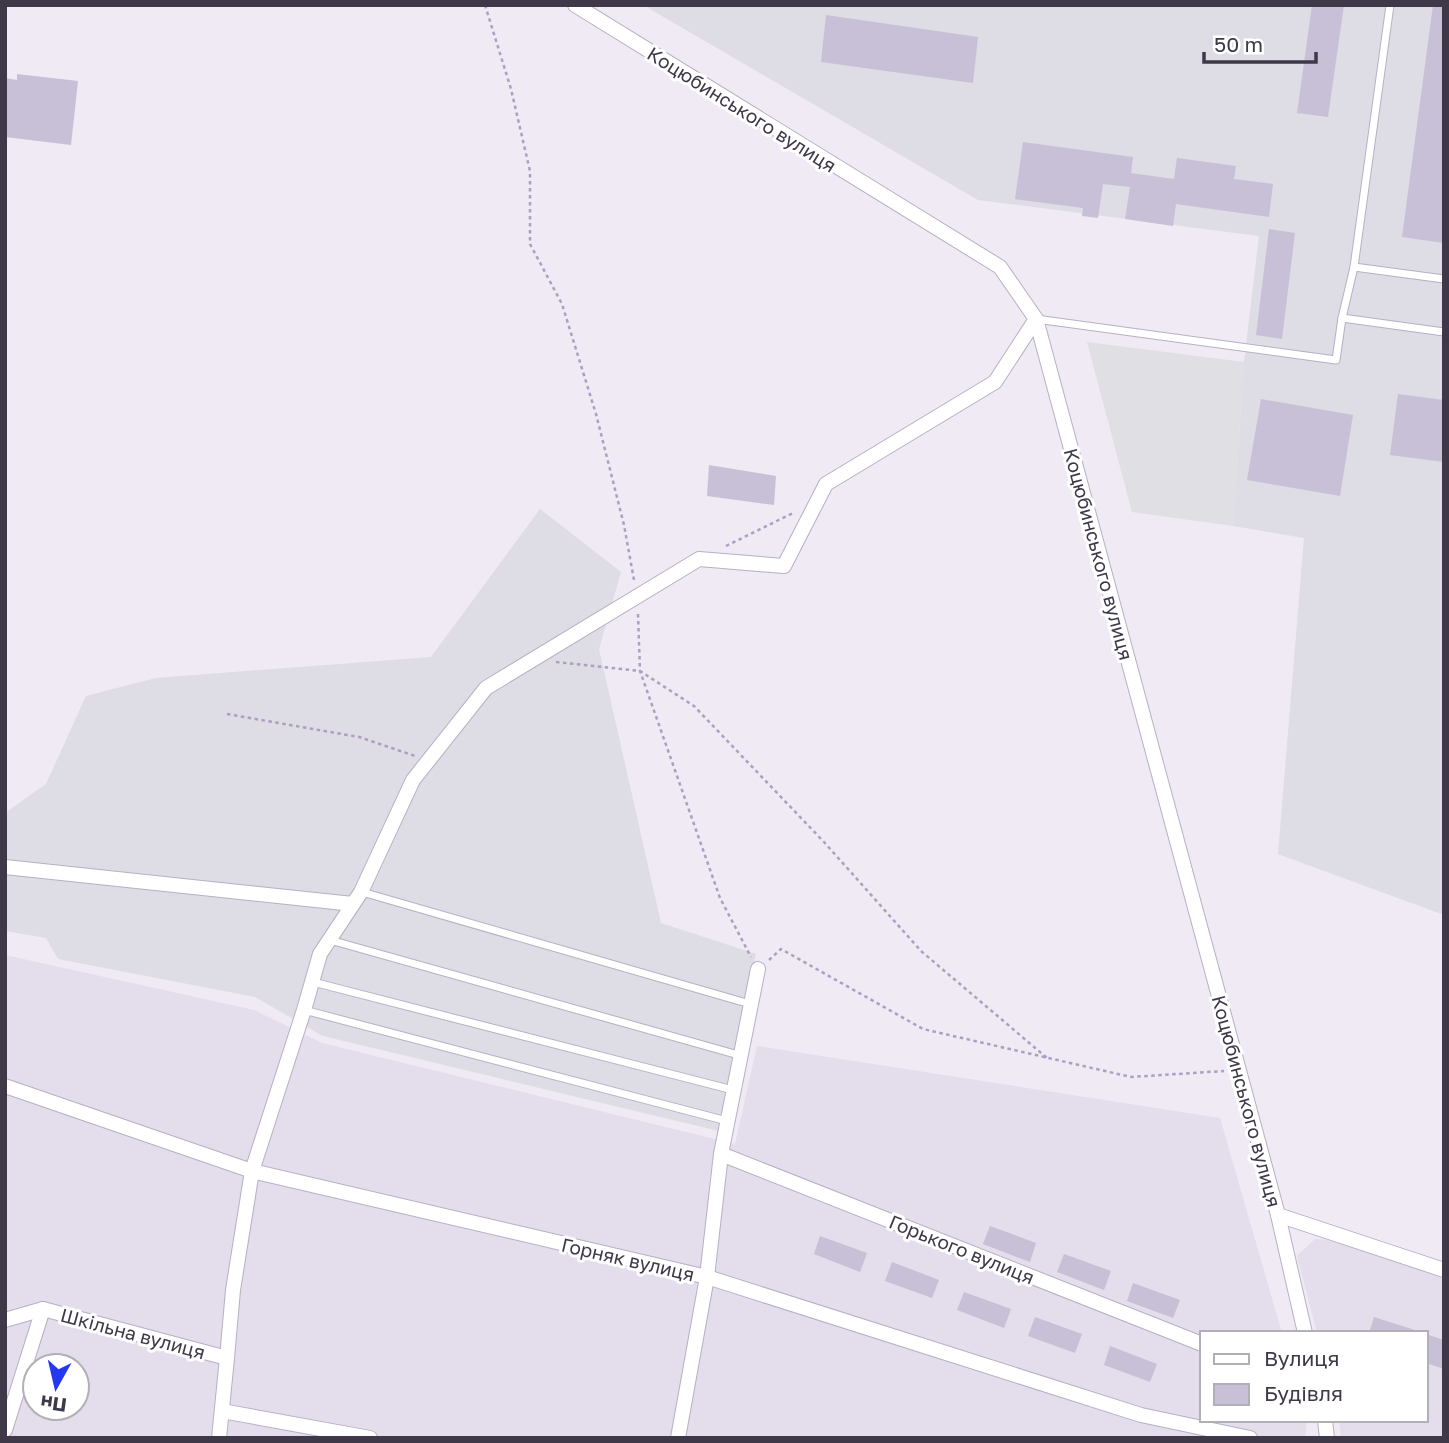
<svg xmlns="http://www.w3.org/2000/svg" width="1449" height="1443" font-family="'Golos Text',sans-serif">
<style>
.residential{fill:#e3ddec;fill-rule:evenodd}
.industrial{fill:#dedce4}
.parking{fill:#e0dfe3}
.building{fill:#c8c0d6}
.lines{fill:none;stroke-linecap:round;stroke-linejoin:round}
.service-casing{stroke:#b7b0c3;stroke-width:9}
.minor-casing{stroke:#b7b0c3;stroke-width:16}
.path{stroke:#ad9fc1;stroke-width:2.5;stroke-dasharray:3.5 3.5;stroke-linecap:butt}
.service{stroke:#fff;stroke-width:7}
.minor{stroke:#fff;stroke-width:14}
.labels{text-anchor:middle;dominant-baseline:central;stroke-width:6;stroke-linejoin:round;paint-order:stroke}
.street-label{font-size:19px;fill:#3e3848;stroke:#fff}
</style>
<rect width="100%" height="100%" fill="#efeaf4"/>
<g class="residential">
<path d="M5,955L254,1010L322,1043L735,1144L757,1046L1220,1118L1282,1333H1202V1420H1307L1305,1438H5ZM35,1366H77V1408H35Z"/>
<path d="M1315,1239L1328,1240L1444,1277V1438H1341L1339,1420H1426V1333H1317L1297,1256Z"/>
</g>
<g class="industrial">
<path d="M643,5H1444V915L1278,854L1304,538L1233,526L1244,362L1259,236L978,200Z"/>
<path d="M540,509L621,572L599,649L661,923L756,954L719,1131L323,1036L255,997L58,959L46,938L5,931V813L46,784L86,696L156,678L431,657Z"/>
</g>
<path class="parking" d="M1087,342L1244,362L1233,526L1132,512Z"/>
<g class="building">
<path d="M1312,5H1344L1328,117L1297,113Z"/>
<path d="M1433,5H1444V243L1402,237Z"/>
<path d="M826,15L978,37L973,83L821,62Z"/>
<path d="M17,74L78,81L71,145L5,137V78L17,80Z"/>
<path d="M1023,142L1133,157L1131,173L1174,179L1177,158L1236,166L1234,179L1273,184L1269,217L1176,204L1173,226L1125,219L1130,187L1103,184L1098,218L1082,216L1083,208L1015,199Z"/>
<path d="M1269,229L1295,233L1282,339L1256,335Z"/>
<path d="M1398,394L1444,400V462L1390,455Z"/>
<path d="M1261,399L1353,415L1340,496L1247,480Z"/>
<path d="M709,465L776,476L774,505L707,496Z"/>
<path d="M990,1226L1036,1243L1030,1262L983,1244Z"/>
<path d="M820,1236L867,1253L860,1272L814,1254Z"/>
<path d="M1064,1254L1111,1271L1104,1290L1057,1272Z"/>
<path d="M892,1262L939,1280L932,1298L885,1281Z"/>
<path d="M1133,1283L1180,1300L1173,1318L1127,1301Z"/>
<path d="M964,1292L1011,1309L1004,1328L957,1310Z"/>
<path d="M1035,1317L1082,1334L1075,1353L1028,1336Z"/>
<path d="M1374,1317L1421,1332V1333H1369Z"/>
<path d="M1426,1334L1444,1340V1369L1426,1363Z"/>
<path d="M1110,1346L1157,1364L1150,1382L1104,1365Z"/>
</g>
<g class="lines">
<g class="service-casing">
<g id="service">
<path d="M1354,267L1444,279"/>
<path d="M1342,318L1354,267L1390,5"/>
<path d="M1036,319L1336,360L1342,318L1444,332"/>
<path d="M362,892L750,1004"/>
<path d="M330,940L742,1056"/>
<path d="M313,982L733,1090"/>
<path d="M304,1010L727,1121"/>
</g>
</g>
<g class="minor-casing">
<g id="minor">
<path d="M575,5L1000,267L1036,319L1278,1215L1305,1333"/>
<path d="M5,867L353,904"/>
<path d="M5,1086L252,1171L707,1277L1141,1415L1250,1438"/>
<path d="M721,1154L1202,1344"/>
<path d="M1278,1215L1444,1270"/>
<path d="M5,1320L43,1309L227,1358L219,1438"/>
<path d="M227,1358L233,1290L252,1171L304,1010L320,954L361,892L413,780L486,688L699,559L784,566L826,484L995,382L1036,319"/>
<path d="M222,1411L370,1438"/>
<path d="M1325,1420L1327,1438"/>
<path d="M5,1430L43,1309"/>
<path d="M678,1438L707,1277L721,1154L758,969"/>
</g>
</g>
<g class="path">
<path d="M485,5L511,89L530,171V244L562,304L596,414L624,525L634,580"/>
<path d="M726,546L795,512"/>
<path d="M638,614L640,671L720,898L751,957"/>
<path d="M556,662L640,671L694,706L824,842L921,951L1047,1058"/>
<path d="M227,714L359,737L415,756"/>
<path d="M769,960L781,949L923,1029L1131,1077L1224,1071"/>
</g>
<use href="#service" class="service"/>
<use href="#minor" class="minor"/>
</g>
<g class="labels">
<g class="street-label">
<text transform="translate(742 109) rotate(32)">Коцюбинського вулиця</text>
<text transform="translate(1099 554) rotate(75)">Коцюбинського вулиця</text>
<text transform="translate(1247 1101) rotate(75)">Коцюбинського вулиця</text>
<text transform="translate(962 1249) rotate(22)">Горького вулиця</text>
<text transform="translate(628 1259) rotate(13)">Горняк вулиця</text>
<text transform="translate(133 1333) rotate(15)">Шкільна вулиця</text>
</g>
</g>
<rect width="1449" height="1443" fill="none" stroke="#3e3848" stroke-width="14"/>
<rect x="1200" y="1331" width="228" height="91" fill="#ffffff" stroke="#b2afb6" stroke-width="2"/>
<rect x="1214" y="1354" width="35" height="10" fill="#ffffff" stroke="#b2afb6" stroke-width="2"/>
<text x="1264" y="1366" font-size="21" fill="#3e3848">Вулиця</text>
<rect x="1214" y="1384" width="35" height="21" fill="#c8c0d6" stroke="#b2afb6" stroke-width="2"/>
<text x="1264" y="1401" font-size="21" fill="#3e3848">Будівля</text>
<g transform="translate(56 1387) rotate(188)"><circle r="33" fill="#ffffff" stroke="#b2afb6" stroke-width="2"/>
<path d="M0-5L12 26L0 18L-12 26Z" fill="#2538f1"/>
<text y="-10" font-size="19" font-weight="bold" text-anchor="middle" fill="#3e3848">Пн</text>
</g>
<path d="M1204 52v10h112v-10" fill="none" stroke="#3e3848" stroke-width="3.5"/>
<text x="1214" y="52" font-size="21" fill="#3e3848" stroke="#ffffff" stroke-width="5" paint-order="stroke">50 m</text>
</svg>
